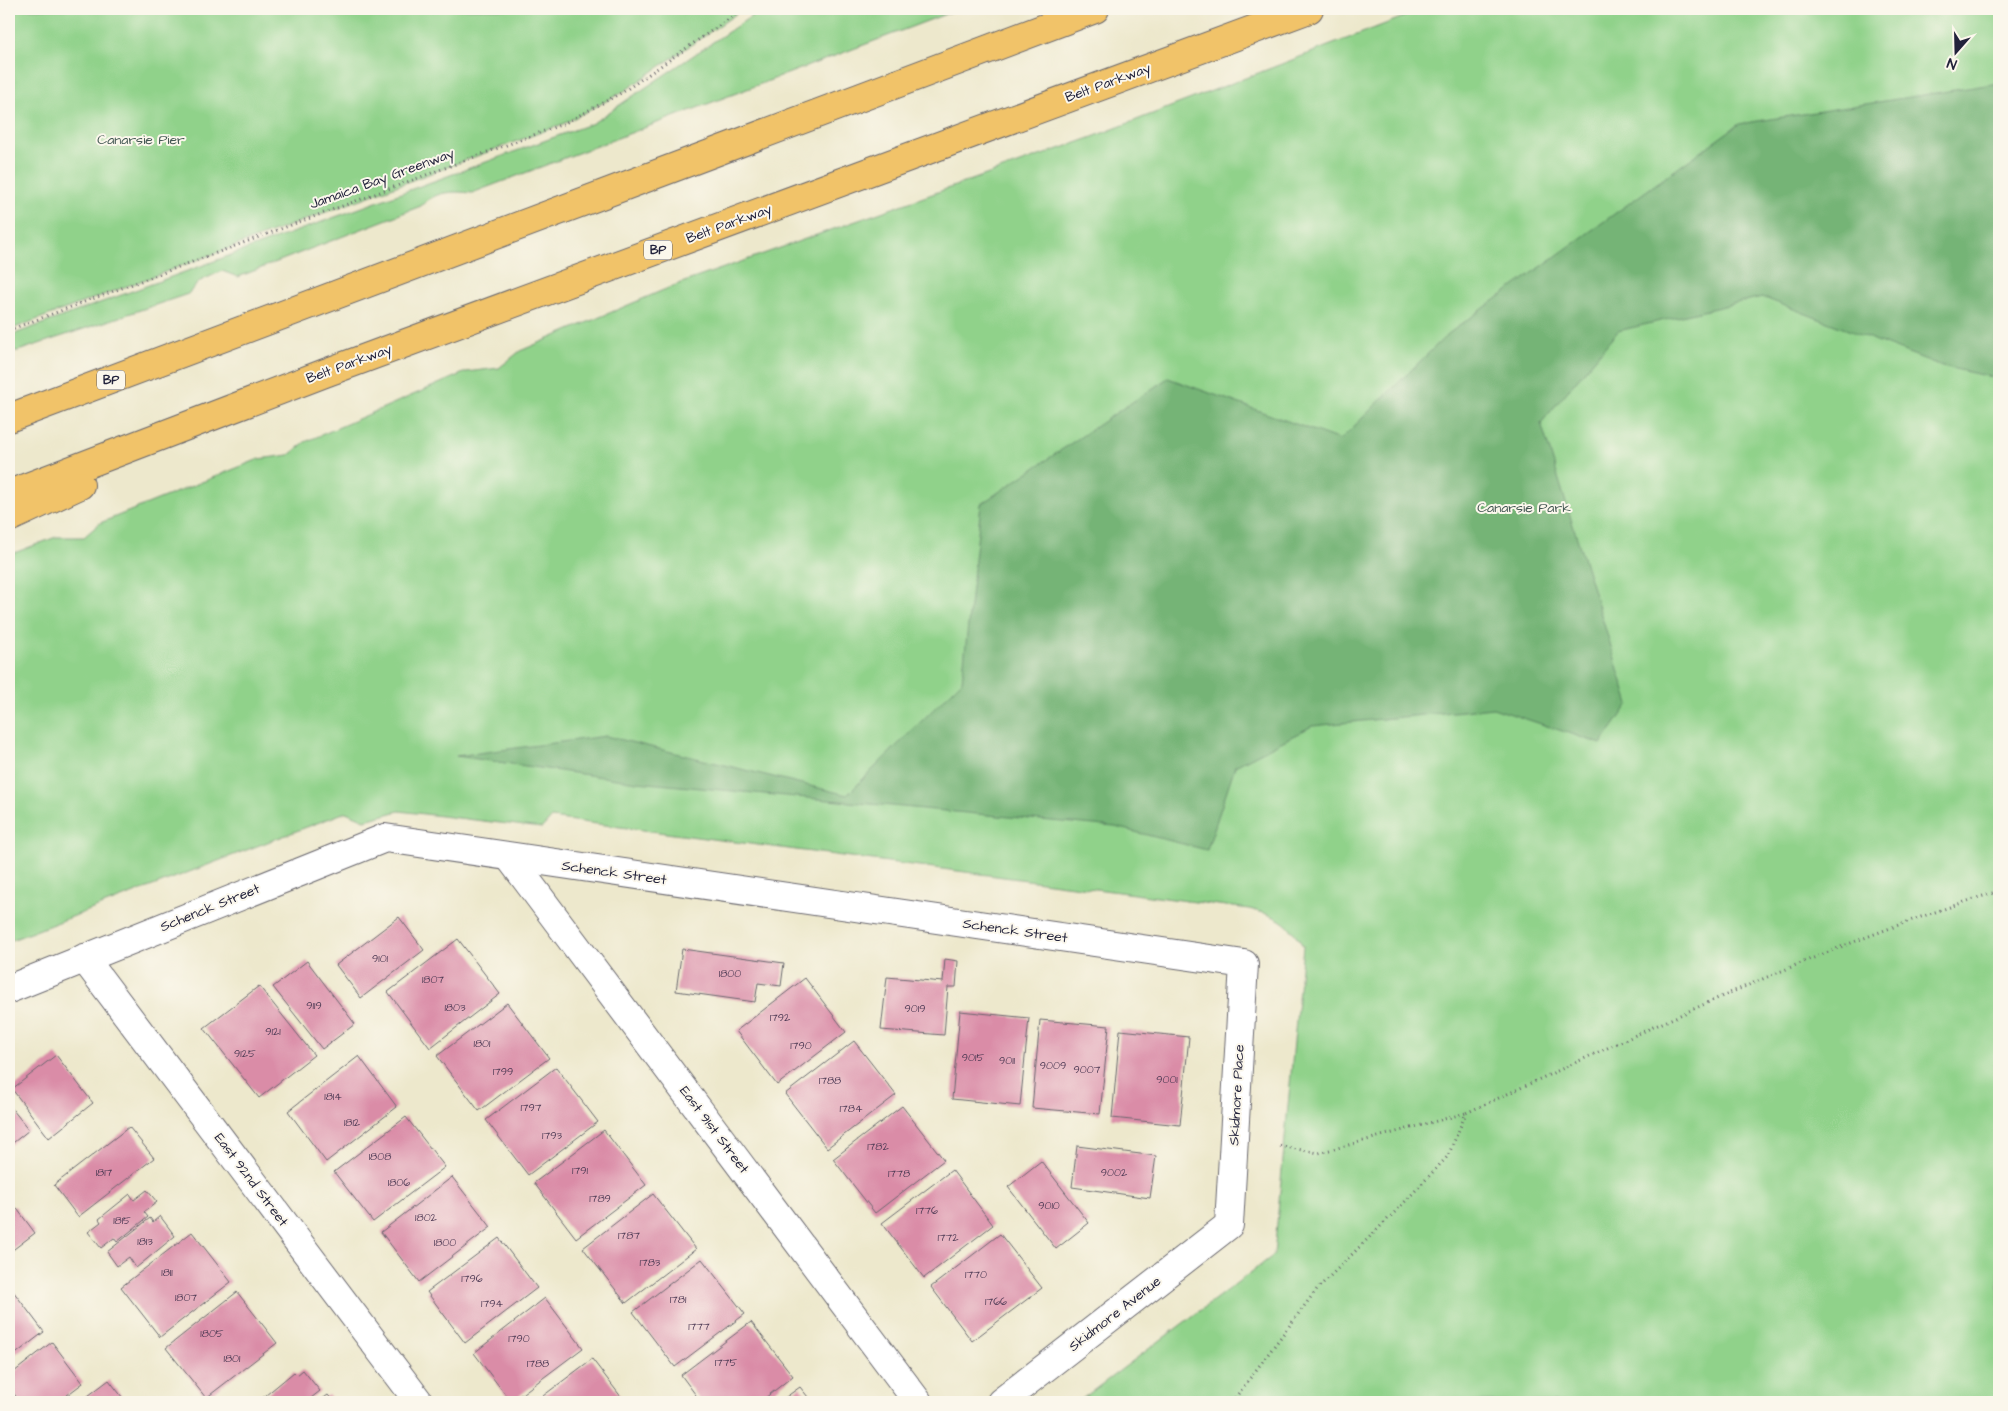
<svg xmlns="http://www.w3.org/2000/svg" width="2008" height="1411" font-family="'Architects Daughter',sans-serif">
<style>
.green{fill:#90d28a;stroke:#597a62}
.forest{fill:#74b476;stroke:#4b6b58}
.building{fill:#da8ca7}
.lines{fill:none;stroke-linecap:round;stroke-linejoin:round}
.street-casing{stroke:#69676e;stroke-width:30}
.highway-casing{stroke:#69676e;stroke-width:30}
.path{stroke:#69676e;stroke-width:3;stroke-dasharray:1 4;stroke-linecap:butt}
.street{stroke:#fff;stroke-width:28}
.highway{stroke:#f1c369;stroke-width:28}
.labels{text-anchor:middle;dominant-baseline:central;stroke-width:4;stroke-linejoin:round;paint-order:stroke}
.number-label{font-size:11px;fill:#503c56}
.shield{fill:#fbf7ec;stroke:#636270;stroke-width:1}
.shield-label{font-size:12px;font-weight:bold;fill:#22223b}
.street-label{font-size:14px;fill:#22223b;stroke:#fbf7ec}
.park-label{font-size:14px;fill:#435753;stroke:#fbf7ec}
</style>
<rect width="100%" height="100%" fill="#fbf7ec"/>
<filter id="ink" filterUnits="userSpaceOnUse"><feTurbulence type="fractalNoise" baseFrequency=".02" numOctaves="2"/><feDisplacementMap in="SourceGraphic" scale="10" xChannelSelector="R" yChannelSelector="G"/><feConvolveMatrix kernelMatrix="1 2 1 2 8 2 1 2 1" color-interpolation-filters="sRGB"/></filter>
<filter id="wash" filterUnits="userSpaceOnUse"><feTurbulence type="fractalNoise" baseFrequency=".0096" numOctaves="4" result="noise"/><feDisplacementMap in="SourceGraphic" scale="20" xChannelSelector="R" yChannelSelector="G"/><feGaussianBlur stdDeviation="1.12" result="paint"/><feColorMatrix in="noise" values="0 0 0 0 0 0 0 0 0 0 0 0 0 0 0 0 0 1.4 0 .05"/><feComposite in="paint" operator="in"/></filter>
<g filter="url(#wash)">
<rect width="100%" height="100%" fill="#ede8cc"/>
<g class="green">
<path d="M9,9H743L623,92L563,124L9,330Z"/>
<path d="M762,9H959L472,193C451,191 436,191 421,206L238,277L222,271L200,281L188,294L18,351H9V336L593,123Z"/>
<path d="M1424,9H1999V1402H1078L1274,1255L1303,946C1288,921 1277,916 1249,909L551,818L542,828L399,811L365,820L346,812L9,941V555L56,537H84L100,523L259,459L289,455L305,442L466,372L499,368L520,351L673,286L1090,138Z"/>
</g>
<path class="forest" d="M1999,83V379L1942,366L1762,297L1618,331L1541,423L1629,704L1601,744L1493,708L1312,726L1235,766L1207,850L1115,827L637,782L456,756L606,736L847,795L962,681L981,504L1168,378L1340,440L1448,334L1739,124Z"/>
<g id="blocks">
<g class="building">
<path d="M399,917L424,950L361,998L336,965Z"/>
<path d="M458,939L500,994L430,1048L388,992Z"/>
<path d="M682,949L784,963L781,986L758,983L755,1002L676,991Z"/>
<path d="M945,959L958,961L956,987H948L944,1035L881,1030L887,977L943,982Z"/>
<path d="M307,961L355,1024L322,1049L273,987Z"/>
<path d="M805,978L846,1032L777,1085L736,1031Z"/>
<path d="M259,986L314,1055L259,1098L204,1028Z"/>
<path d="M507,1003L549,1058L479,1111L437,1056Z"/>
<path d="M960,1011L1029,1018L1020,1106L952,1099Z"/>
<path d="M1040,1020L1109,1026L1100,1114L1032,1108Z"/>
<path d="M1120,1030L1189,1037L1180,1125L1112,1118Z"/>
<path d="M854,1041L896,1095L827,1148L785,1094Z"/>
<path d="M56,1055L93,1103L49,1138L12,1089Z"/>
<path d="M359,1056L397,1107L326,1162L288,1111Z"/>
<path d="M556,1067L598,1122L528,1175L486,1120Z"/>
<path d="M9,1105L29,1130L9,1146Z"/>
<path d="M902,1106L944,1160L875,1213L833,1159Z"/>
<path d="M406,1117L445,1167L373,1222L334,1172Z"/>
<path d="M129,1127L154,1158L78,1217L54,1185Z"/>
<path d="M604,1130L646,1185L576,1238L534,1183Z"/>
<path d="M1077,1146L1156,1156L1150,1198L1072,1187Z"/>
<path d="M1041,1161L1089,1223L1056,1249L1008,1187Z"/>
<path d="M952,1170L993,1225L924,1278L882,1223Z"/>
<path d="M452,1177L491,1227L419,1282L381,1232Z"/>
<path d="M147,1190L157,1202L144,1212L148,1217L117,1242L114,1238L101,1248L88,1232L101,1222L99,1219L130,1194L134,1200Z"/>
<path d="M653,1194L696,1249L626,1303L583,1248Z"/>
<path d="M15,1206L35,1233L10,1252L9,1210Z"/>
<path d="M160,1216L175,1236L136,1268L129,1257L117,1266L107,1252L150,1218L153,1222Z"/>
<path d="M192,1232L231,1282L160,1337L121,1287Z"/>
<path d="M1000,1234L1042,1288L972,1341L931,1287Z"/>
<path d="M499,1238L537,1288L465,1343L427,1292Z"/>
<path d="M702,1259L745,1314L675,1367L633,1312Z"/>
<path d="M13,1291L44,1332L9,1359V1295Z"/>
<path d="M237,1292L277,1343L206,1398L166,1348Z"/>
<path d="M545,1298L583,1348L511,1402L474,1353Z"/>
<path d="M751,1322L793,1376L760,1402H701L681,1375Z"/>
<path d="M52,1342L83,1383L58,1402H20L9,1387V1376Z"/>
<path d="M592,1359L625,1402H535Z"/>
<path d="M303,1370L320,1391L306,1402H262L260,1400L294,1372L297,1375Z"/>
<path d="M109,1380L126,1402H80Z"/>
<path d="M800,1387L812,1402H779Z"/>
<path d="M328,1395L334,1402H318Z"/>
</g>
</g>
</g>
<g filter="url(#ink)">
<use href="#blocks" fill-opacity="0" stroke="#69676e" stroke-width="1"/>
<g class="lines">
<g class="street-casing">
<g id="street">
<path d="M510,858L918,1402"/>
<path d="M84,958L419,1402"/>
<path d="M9,989L385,838L1244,964L1229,1225L1001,1402"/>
</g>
</g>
<g class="highway-casing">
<g id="highway">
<path d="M9,418L1095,9"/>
<path d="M9,494L325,373L1309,9"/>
<path d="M9,518L80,485"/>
</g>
</g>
<g class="path">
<path d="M9,330L563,124L623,92L743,9"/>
<path d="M1280,1146L1319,1153L1466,1113"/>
<path d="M1232,1402L1317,1289L1399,1208L1448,1156L1466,1113C1641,1033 1815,948 1999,891"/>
</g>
<use href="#street" class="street"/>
<use href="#highway" class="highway"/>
</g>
</g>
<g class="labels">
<g class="number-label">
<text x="380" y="958">9101</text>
<text x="730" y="973">1800</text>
<text x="433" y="979">1807</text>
<text x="314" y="1005">9119</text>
<text x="455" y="1007">1803</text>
<text x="915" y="1008">9019</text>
<text x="780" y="1017">1792</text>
<text x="273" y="1031">9121</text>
<text x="482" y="1043">1801</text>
<text x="801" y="1045">1790</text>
<text x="245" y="1053">9125</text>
<text x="973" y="1057">9015</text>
<text x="1007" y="1060">9011</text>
<text x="1053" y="1065">9009</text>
<text x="1087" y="1069">9007</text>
<text x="503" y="1071">1799</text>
<text x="1167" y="1079">9001</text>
<text x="830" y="1080">1788</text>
<text x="333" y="1096">1814</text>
<text x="531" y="1107">1797</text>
<text x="851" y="1108">1784</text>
<text x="352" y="1122">1812</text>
<text x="552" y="1135">1793</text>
<text x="878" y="1146">1782</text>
<text x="380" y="1156">1808</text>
<text x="580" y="1170">1791</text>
<text x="104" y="1172">1817</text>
<text x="1114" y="1172">9002</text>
<text x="899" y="1173">1778</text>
<text x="399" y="1182">1806</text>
<text x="600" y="1198">1789</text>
<text x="1049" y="1205">9010</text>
<text x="927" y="1210">1776</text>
<text x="426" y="1217">1802</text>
<text x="122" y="1220">1815</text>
<text x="629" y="1235">1787</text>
<text x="948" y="1237">1772</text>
<text x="145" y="1241">1813</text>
<text x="445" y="1242">1800</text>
<text x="650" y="1262">1783</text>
<text x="167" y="1272">1811</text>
<text x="976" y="1274">1770</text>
<text x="472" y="1278">1796</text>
<text x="186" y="1297">1807</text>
<text x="678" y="1299">1781</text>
<text x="996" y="1301">1766</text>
<text x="492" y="1303">1794</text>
<text x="699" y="1326">1777</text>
<text x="212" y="1333">1805</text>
<text x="519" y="1338">1790</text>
<text x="232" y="1358">1801</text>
<text x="726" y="1362">1775</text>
<text x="538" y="1363">1788</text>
</g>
<g class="shield">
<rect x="644" y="240.5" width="28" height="19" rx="4"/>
<rect x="97" y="370.5" width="28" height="19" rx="4"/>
</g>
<g class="shield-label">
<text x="658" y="250">BP</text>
<text x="111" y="380">BP</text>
</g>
<g class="street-label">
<text transform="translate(1108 83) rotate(-20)">Belt Parkway</text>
<text transform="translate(382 179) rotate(-20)">Jamaica Bay Greenway</text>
<text transform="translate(729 224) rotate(-20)">Belt Parkway</text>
<text transform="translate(349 364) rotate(-20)">Belt Parkway</text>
<text transform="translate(614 873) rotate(8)">Schenck Street</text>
<text transform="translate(210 908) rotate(-22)">Schenck Street</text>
<text transform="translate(1015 931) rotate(8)">Schenck Street</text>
<text transform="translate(1237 1095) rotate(-87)">Skidmore Place</text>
<text transform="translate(714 1130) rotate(53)">East 91st Street</text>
<text transform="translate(251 1180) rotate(53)">East 92nd Street</text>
<text transform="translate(1115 1314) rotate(-38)">Skidmore Avenue</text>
</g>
<g class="park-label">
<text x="141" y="140">Canarsie Pier</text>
<text x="1524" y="508">Canarsie Park</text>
</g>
</g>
<rect width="2008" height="1411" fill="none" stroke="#fbf7ec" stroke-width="30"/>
<g transform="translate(1956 52) rotate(200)" stroke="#fbf7ec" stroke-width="4" paint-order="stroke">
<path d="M0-4L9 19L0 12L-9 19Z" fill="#22223b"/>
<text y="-8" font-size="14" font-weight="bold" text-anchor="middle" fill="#22223b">N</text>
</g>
</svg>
